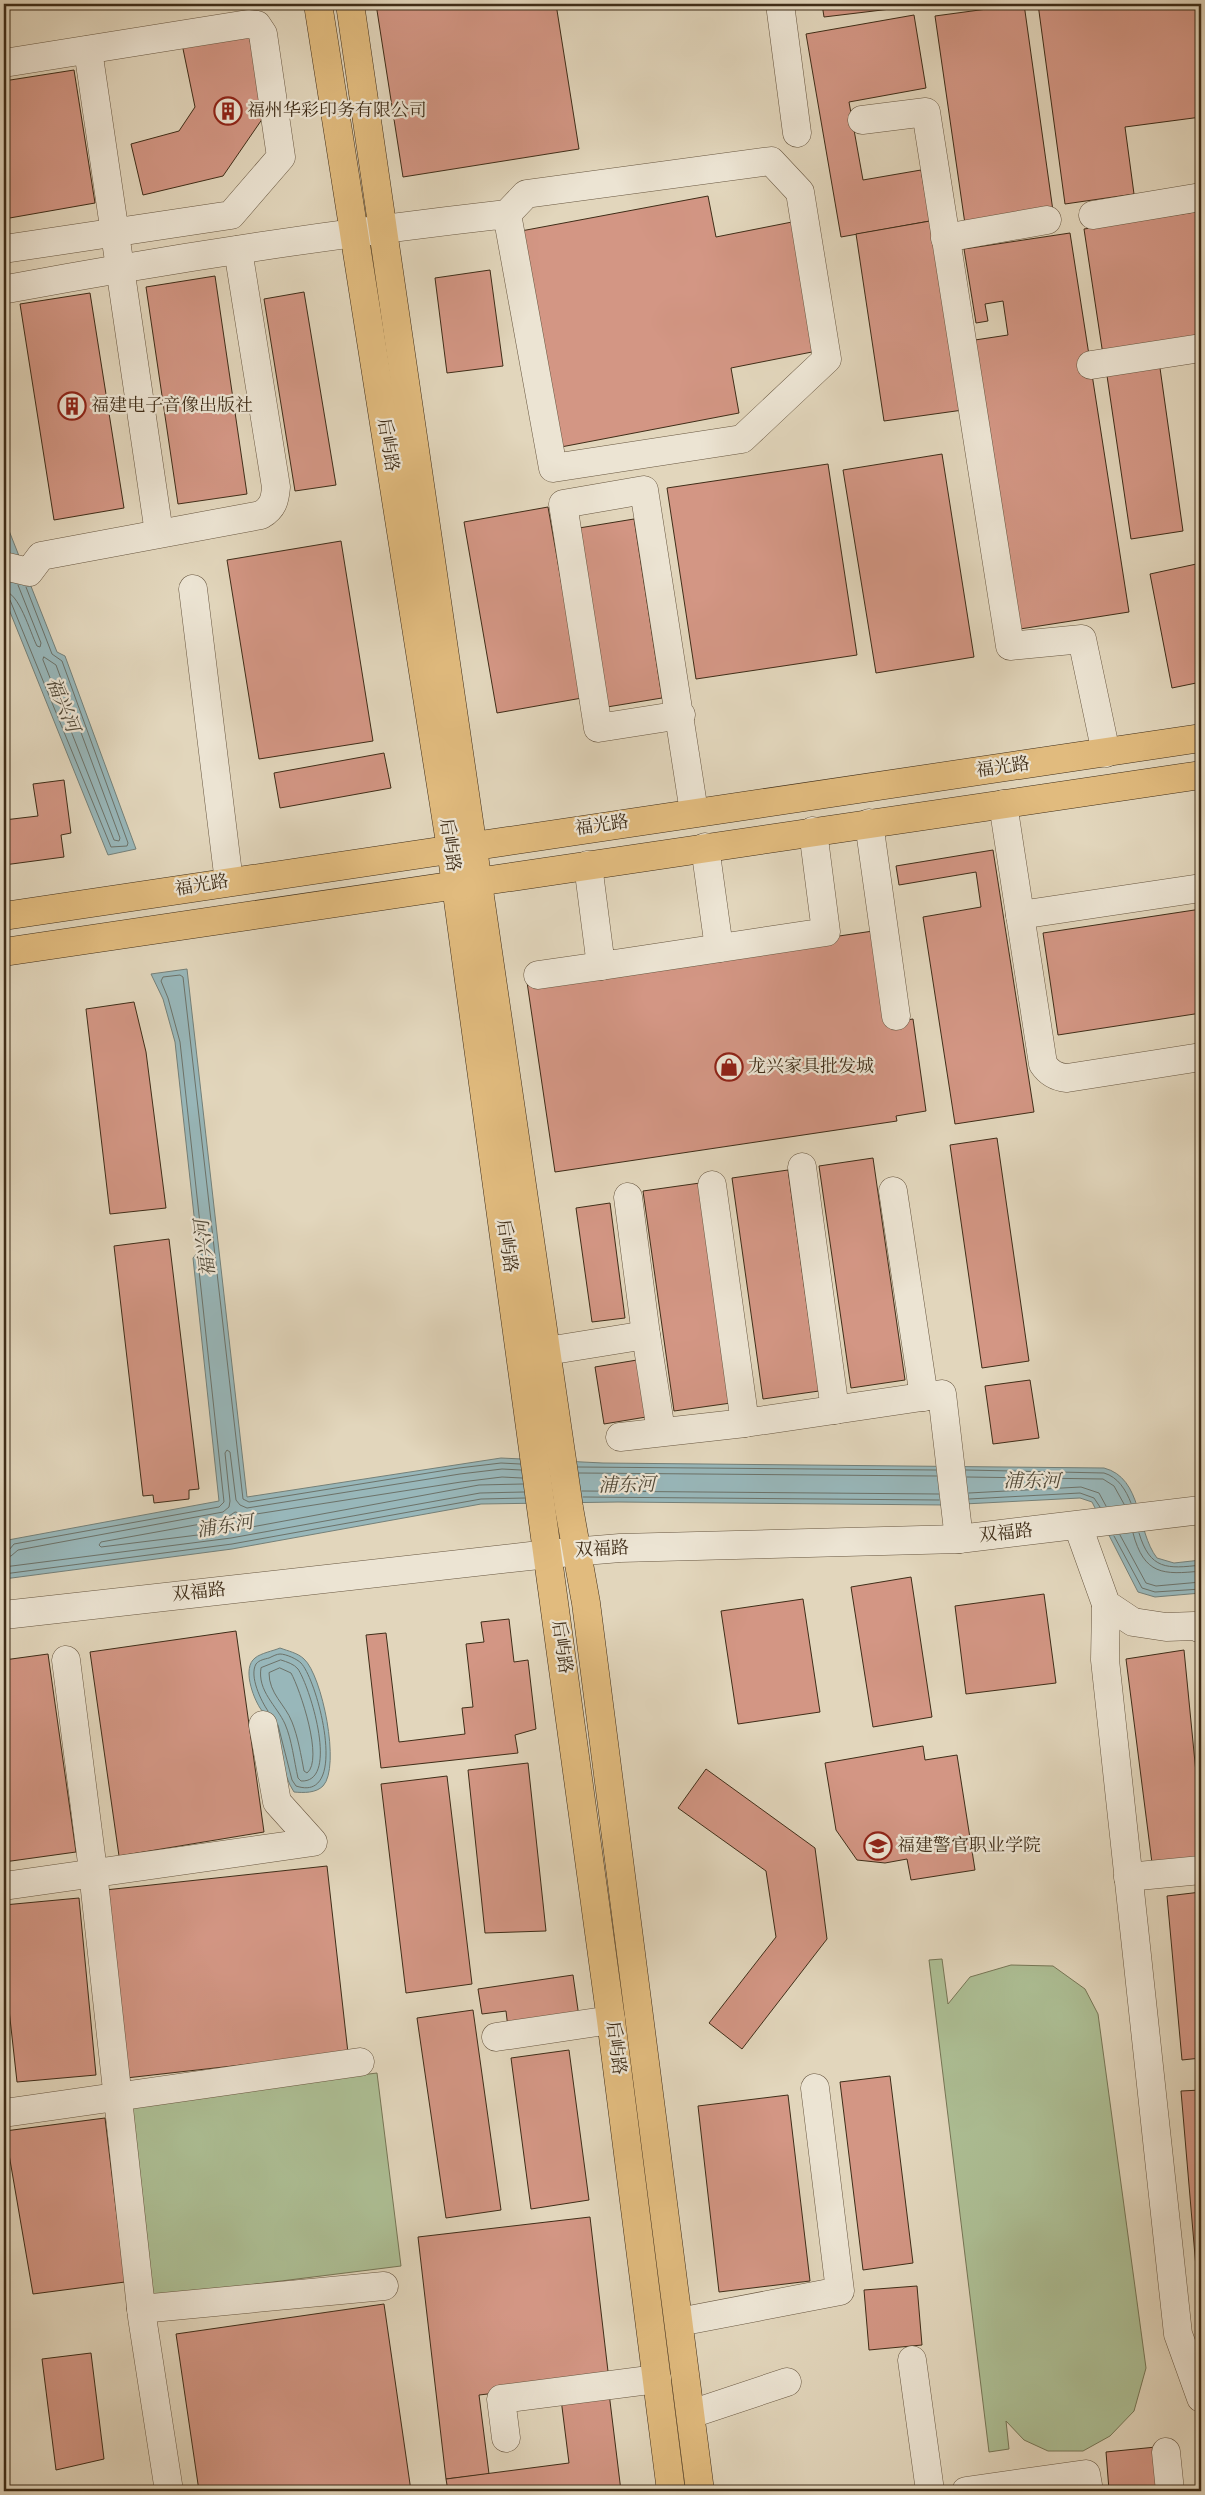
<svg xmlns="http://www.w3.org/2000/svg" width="1205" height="2495" font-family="Vollkorn,'Noto Serif SC',serif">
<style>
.green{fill:#adbf95;stroke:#767656}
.water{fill:#98b7ba;stroke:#748079}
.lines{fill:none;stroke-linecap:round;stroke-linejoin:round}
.shore{stroke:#6c7269;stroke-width:1}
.building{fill:#d39684;stroke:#3f2d18}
.minor-casing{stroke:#685741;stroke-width:29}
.major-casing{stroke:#3f2d18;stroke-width:29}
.minor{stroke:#ece4d3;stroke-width:28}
.major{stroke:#e1bb7e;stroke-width:28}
.labels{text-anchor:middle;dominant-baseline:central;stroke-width:4.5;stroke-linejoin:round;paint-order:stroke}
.poi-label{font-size:18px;fill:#3f2d18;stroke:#ece4d3;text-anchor:start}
.street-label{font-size:18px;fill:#3f2d18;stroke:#ece4d3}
.water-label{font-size:19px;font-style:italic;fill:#514938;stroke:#ece4d3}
</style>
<rect width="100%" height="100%" fill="#e2d6bc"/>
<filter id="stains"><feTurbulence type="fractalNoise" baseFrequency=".004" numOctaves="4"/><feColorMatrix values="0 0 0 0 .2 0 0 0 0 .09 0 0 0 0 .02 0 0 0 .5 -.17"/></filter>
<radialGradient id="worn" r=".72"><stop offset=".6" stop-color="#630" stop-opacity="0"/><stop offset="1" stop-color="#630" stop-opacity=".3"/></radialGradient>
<g class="green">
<path d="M942,1959L948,2004L970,1977L1011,1965L1053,1966L1085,1989L1098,2014L1146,2368L1134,2411L1110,2436L1083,2451H1048L1024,2440L1006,2421L1009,2449L989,2452L929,1960Z"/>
<path d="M377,2073L401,2266L145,2298L121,2105Z"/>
</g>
<g class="water">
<path d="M4,518L57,652L65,656L136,849L108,855L4,597Z"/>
<path d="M187,969L247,1497L501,1458L603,1463L1104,1468C1143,1478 1136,1531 1157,1558L1174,1563L1201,1560V1593L1155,1597L1138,1592L1092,1502L1080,1498L945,1505L618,1502L481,1504L232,1549L4,1579V1547L6,1546L8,1540L219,1501L193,1258L198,1252L175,1042L163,999L151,974Z"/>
<path d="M280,1648C288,1651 298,1653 304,1659C322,1675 341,1767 323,1786C316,1793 304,1793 294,1792C282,1774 282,1751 275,1731C272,1723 265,1715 260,1708C253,1697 242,1668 255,1658C261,1653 273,1651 280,1648Z"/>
</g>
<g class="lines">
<g class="shore">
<path d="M4,591C19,592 30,632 37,646L40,647L41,643L18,585"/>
<path d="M4,598L10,600L111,847L127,846L128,843L62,661L52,654L26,587"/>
<path d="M44,657L56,665L120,838L119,841L114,840L43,660Z"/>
<path d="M578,1467L936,1470"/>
<path d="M966,1470L1104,1473C1118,1477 1126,1490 1131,1503"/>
<path d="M579,1473L937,1476"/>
<path d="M967,1477L1103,1479L1114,1486L1124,1504"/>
<path d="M522,1478L502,1477L461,1482L250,1515L235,1512L223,1520L101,1542L99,1545L101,1547L230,1531L479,1485L523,1484"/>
<path d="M582,1491L939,1494"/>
<path d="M969,1493L1081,1487L1099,1493L1106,1506"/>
<path d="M583,1497L939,1500"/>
<path d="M969,1499L1080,1493L1094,1498L1100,1507"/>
<path d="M1133,1533C1144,1575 1163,1575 1201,1571"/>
<path d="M1139,1533C1150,1570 1167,1569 1201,1565"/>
<path d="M1120,1535L1146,1583L1156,1586L1201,1582"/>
<path d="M1114,1536L1142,1588L1155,1592L1201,1589"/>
<path d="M4,1551L9,1550L14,1544L219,1507L224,1502L198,1261L203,1251L180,1042L168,998L161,981L163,977L180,975L183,977L243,1499L249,1502L459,1468L501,1463L520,1464"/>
<path d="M4,1557L11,1556L18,1550L223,1512L229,1507L230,1501L225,1453L227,1450L230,1452L236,1500L240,1505L247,1508L460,1474L502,1469L521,1470"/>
<path d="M4,1567L231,1538L480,1493L524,1492"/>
<path d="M4,1574L232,1544L481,1499L525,1498"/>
<path d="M281,1660C287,1662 294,1664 298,1669C310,1687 340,1783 301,1781L298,1778C294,1761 292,1740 285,1724C277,1706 257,1691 261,1668Z"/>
<path d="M280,1668L291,1673C300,1689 324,1760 307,1773L304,1771C301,1755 298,1737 292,1722C285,1704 269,1694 269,1673Z"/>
<path d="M268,1711C261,1701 249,1676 256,1664C259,1660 265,1659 269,1658C273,1656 277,1654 280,1654C286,1654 297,1659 301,1663C318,1681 350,1804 296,1786L292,1780L278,1725"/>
</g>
</g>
<g class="building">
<path d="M376,4H556L579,149L403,177Z"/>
<path d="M822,4H907V7L824,17Z"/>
<path d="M1024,4L1053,211L965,224L935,16Z"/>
<path d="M1038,4H1201V117L1125,127L1134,194L1065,204Z"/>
<path d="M914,15L926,88L849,102L863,180L921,170L930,221L841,237L806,34Z"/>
<path d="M248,30L265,115L223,176L143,195L131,144L179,131L195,107L182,44Z"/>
<path d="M74,70L95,203L4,219V81Z"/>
<path d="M708,196L716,237L792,222L817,351L731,368L739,413L561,447L521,231Z"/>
<path d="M1201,211V340L1103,355L1084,229Z"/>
<path d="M930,221L963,410L884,421L856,234Z"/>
<path d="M1070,233L1129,612L1020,629L975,340L1008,335L1003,301L985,304L988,321L976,323L964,249Z"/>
<path d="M490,270L503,366L447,373L435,278Z"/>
<path d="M215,276L247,494L178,504L146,287Z"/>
<path d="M304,292L336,485L295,491L264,299Z"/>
<path d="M90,293L124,508L54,520L20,304Z"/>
<path d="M1159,361L1183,531L1131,539L1106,369Z"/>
<path d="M942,454L974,657L876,673L843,470Z"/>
<path d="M828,464L857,655L696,679L667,488Z"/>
<path d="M548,507L582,698L497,713L464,522Z"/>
<path d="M634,519L662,698L607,707L579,528Z"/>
<path d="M341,541L373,741L259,759L227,560Z"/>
<path d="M1201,563V682L1172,688L1150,574Z"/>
<path d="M384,753L391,788L280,808L274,773Z"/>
<path d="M64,780L71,833L61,835L64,857L4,865V820L38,816L33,784Z"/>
<path d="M993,850L1034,1112L955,1124L923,917L981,907L976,872L899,885L896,866Z"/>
<path d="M1201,909V1013L1058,1035L1043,933Z"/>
<path d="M873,931L887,1023L913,1019L926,1111L896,1116L897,1121L555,1172L527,982Z"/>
<path d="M134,1002L146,1052L166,1208L110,1214L86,1009Z"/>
<path d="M997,1138L1029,1361L982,1368L950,1145Z"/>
<path d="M873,1158L905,1380L851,1388L819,1166Z"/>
<path d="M788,1170L819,1391L763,1399L732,1178Z"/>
<path d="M700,1183L731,1403L674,1411L643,1191Z"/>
<path d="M610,1203L625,1318L592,1322L576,1208Z"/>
<path d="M169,1239L199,1489L189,1490V1499L154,1503L153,1495L143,1496L114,1246Z"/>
<path d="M637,1360L646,1417L604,1424L595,1367Z"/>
<path d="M1030,1380L1039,1438L993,1444L985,1386Z"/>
<path d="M911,1577L932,1717L873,1727L851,1587Z"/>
<path d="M1044,1594L1056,1683L966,1694L955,1606Z"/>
<path d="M803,1599L820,1712L738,1724L721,1611Z"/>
<path d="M509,1619L514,1662L528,1660L536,1729L515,1735L518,1753L381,1768L366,1635L386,1633L399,1742L465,1734L462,1708L473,1707L466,1644L484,1642L481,1622Z"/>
<path d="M236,1631L264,1832L119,1856L90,1652Z"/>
<path d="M1184,1650L1201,1824V1858L1152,1863L1126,1659Z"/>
<path d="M48,1654L76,1852L4,1862V1660Z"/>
<path d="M923,1746L925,1760L957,1755L975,1870L911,1880L907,1859L885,1863L857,1860L836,1830L825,1763Z"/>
<path d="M528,1763L546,1931L485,1933L468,1770Z"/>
<path d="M706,1769L815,1848L827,1939L742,2049L709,2023L776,1937L766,1871L678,1808Z"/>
<path d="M447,1776L472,1984L406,1993L381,1784Z"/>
<path d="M327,1866L348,2053L126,2078L105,1890Z"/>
<path d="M1201,1892V2058L1182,2060L1167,1896Z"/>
<path d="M79,1898L96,2075L17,2082L4,1964V1905Z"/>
<path d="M573,1975L579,2017L508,2028L506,2011L482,2014L478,1989Z"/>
<path d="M473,2010L501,2210L446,2218L417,2018Z"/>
<path d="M569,2050L589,2200L531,2209L511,2058Z"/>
<path d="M890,2076L913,2263L863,2270L840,2082Z"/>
<path d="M1201,2090V2290L1198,2291L1181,2091Z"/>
<path d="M788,2095L810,2281L719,2292L698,2106Z"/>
<path d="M105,2118L125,2282L33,2294L5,2131Z"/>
<path d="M590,2217L609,2380L479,2395L489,2474L446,2479L418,2237Z"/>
<path d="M917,2286L922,2345L869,2350L864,2290Z"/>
<path d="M384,2304L411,2491H199L176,2334Z"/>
<path d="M91,2353L104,2459L56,2470L42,2359Z"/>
<path d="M609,2393L621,2491H448L446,2479L569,2463L561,2399Z"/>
<path d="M1156,2447L1160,2486L1109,2490L1106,2452Z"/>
</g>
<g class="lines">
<g class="minor-casing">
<g id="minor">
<path d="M780,4L797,133"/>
<path d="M88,50L159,533"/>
<path d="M4,63L248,24L257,25L263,34L281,157L231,215L4,249"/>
<path d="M862,120L926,112L1010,646L1082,639L1106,753"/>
<path d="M1093,215L1201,197"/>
<path d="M945,238L1047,220"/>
<path d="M7,289C172,258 339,233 507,214L526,194L771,161L800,192L827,359L742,439L553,468L507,214"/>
<path d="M1091,365L1201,348"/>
<path d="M4,566L29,572L41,556L261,515C273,508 275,500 276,487L238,250"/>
<path d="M193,589L229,882"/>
<path d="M681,715L598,728L563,504L644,490L694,812"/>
<path d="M1003,804L1043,1064C1049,1073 1056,1077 1067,1078L1201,1057"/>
<path d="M869,823L896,1016"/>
<path d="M705,847L719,948"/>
<path d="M588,865L601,966L826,932L813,831"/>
<path d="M1020,915L1201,888"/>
<path d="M538,975L601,966"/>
<path d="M802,1167L835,1410"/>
<path d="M712,1185L745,1423"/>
<path d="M893,1191L924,1397"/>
<path d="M628,1197L646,1335"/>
<path d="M547,1351L646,1335L661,1431"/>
<path d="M620,1437L745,1423L942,1394L959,1539"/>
<path d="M1078,1526L1106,1604L1133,1622L1166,1627L1194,1626L1201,1629"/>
<path d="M1106,1604L1105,1660L1178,2334L1201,2398"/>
<path d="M4,1615L548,1554L620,1548L959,1539L1201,1510"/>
<path d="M66,1660L92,1863L142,2317L169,2491"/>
<path d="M1128,1877L1201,1870"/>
<path d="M4,1886L313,1842L277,1802L263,1725"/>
<path d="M496,2037L611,2020"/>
<path d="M4,2113L360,2062"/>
<path d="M141,2309L384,2286"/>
<path d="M679,2322L840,2291L815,2088"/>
<path d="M912,2360L930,2491"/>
<path d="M691,2414L787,2382"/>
<path d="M506,2438L501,2399L657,2379"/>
<path d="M1166,2452L1170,2491"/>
<path d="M966,2491L1086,2474L1089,2491"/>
</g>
</g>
<g class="major-casing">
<g id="major">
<path d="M318,4L451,849L611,2020L671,2491"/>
<path d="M350,4L569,1508L586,1603L700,2491"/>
<path d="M4,916L1201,738"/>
<path d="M4,952L1201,775"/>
</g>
</g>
<use href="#minor" class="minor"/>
<use href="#major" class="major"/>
</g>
<defs>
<g id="building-ring" transform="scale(1.4375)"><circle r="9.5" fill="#ece4d3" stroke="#8f2418" stroke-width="1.5"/><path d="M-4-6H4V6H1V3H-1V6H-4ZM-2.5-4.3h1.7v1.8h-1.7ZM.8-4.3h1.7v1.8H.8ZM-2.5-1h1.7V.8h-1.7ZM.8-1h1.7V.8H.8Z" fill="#8f2418"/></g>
<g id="shop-ring" transform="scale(1.4375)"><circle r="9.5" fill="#ece4d3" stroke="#8f2418" stroke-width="1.5"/><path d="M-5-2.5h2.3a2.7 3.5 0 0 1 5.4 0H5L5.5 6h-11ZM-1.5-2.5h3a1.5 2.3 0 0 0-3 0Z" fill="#8f2418"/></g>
<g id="university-ring" transform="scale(1.4375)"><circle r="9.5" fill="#ece4d3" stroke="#8f2418" stroke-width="1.5"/><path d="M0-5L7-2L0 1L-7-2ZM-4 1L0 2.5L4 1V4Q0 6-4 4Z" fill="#8f2418"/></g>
</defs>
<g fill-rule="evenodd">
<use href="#building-ring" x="228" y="111"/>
<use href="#building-ring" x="72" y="406"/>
<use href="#shop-ring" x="729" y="1067"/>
<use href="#university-ring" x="878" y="1846"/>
</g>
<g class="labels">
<g class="poi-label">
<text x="247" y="111">福州华彩印务有限公司</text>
<text x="91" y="406">福建电子音像出版社</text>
<text x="748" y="1067">龙兴家具批发城</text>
<text x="897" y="1846">福建警官职业学院</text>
</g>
<g class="street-label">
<text transform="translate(387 445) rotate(81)">后屿路</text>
<text transform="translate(1003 768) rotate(-8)">福光路</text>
<text transform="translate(602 826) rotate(-8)">福光路</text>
<text transform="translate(449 845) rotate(82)">后屿路</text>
<text transform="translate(202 886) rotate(-9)">福光路</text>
<text transform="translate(506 1246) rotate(82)">后屿路</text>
<text transform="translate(1006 1534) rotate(-6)">双福路</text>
<text transform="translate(602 1550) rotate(-3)">双福路</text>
<text transform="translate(199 1593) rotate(-6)">双福路</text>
<text transform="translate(561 1647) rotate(82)">后屿路</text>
<text transform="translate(615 2048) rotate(83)">后屿路</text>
</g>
<g class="water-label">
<text transform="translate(62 705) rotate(68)">福兴河</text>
<text transform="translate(206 1248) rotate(-97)">福兴河</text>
<text x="1032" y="1482">浦东河</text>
<text transform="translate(627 1486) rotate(-1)">浦东河</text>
<text transform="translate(225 1527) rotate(-9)">浦东河</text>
</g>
</g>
<rect width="1205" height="2495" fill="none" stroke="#e2d6bc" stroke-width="20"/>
<rect x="5" y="5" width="1195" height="2485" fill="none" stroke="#3f2d18" stroke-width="2.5"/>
<rect x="10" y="10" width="1185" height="2475" fill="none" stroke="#3f2d18"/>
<rect width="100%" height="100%" filter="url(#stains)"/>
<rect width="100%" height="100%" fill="url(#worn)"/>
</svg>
